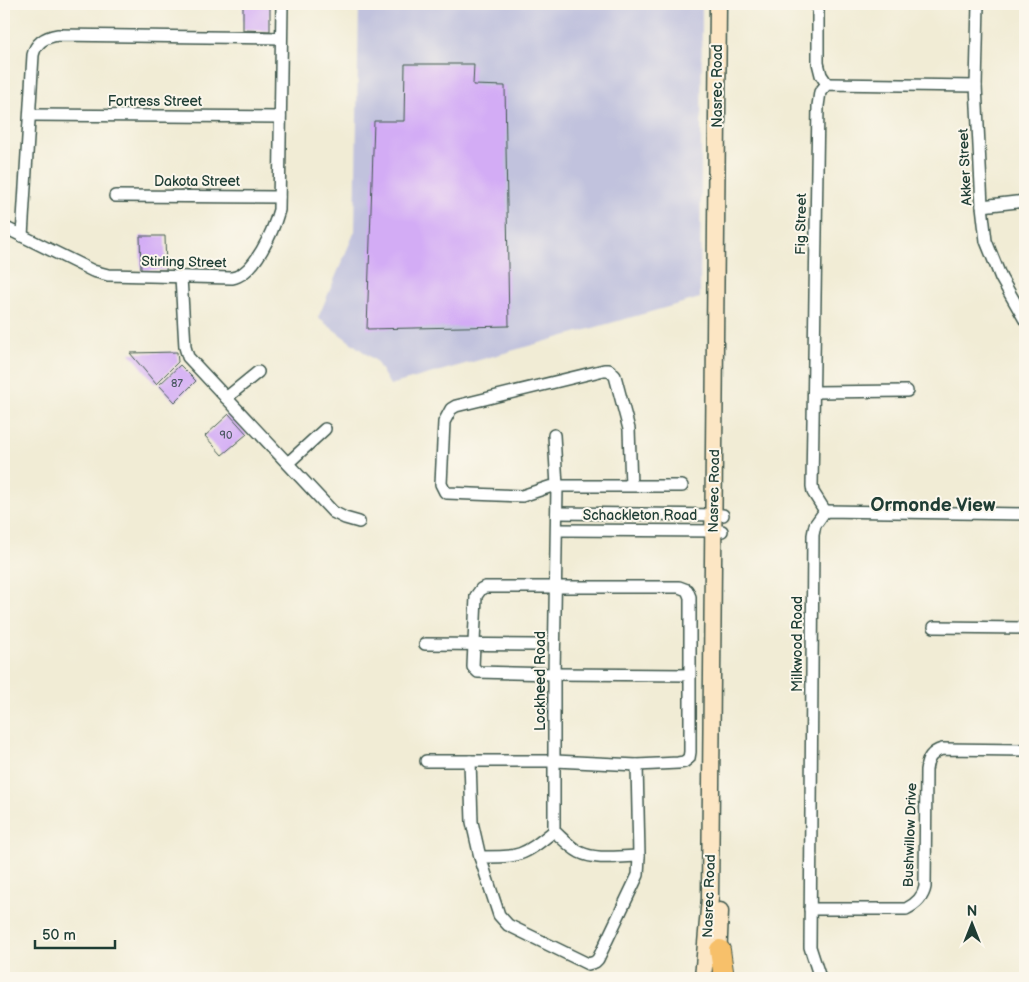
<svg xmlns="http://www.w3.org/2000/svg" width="1029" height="982" font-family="'Balsamiq Sans',sans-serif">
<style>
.industrial{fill:#c1c2dd}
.building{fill:#d3acf5}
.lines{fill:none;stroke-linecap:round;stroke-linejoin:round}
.minor-casing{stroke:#3e574c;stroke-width:14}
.secondary-casing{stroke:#3e574c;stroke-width:19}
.motorway-casing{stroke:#3e574c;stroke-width:22}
.minor{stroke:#fff;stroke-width:11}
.secondary{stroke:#fce6c4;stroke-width:16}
.motorway{stroke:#f7c06b;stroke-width:20}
.labels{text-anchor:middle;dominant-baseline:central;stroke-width:4;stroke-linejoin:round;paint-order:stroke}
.number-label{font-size:11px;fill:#4c5964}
.street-label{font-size:14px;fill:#1f3d34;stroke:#fbf7ec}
.district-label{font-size:19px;font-weight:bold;fill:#1f3d34;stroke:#fbf7ec}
</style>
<rect width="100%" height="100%" fill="#fbf7ec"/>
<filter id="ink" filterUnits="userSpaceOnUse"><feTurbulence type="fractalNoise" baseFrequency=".02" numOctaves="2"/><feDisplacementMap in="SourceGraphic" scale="10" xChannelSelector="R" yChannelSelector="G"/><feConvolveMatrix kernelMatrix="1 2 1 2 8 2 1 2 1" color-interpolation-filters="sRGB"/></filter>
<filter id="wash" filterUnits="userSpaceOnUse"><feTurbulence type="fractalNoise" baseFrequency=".0096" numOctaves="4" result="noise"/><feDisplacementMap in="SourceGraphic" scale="20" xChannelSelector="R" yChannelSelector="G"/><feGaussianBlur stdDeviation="1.12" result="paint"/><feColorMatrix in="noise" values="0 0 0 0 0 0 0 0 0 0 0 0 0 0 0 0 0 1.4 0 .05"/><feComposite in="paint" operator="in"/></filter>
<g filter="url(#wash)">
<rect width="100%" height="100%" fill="#f1ecd5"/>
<path class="industrial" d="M359,4H702L700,298L390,385L376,361L318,318L355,231Z"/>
<g id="blocks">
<g class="building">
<path d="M243,4H270V31L243,30Z"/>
<path d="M405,64H474L473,85L505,86L509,326L367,329L374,121H404Z"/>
<path d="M140,236H165L166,270H141Z"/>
<path d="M177,352L178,362L156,384L130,353Z"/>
<path d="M180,365L196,381L175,402L159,385Z"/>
<path d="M229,414L247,434L222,455L205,436Z"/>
</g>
</g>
</g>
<g filter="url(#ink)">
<use href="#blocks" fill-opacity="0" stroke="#3e574c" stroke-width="1"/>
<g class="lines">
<g class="minor-casing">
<g id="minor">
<path d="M818,4V63L821,75L827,84"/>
<path d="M978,4L976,86L982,206L986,241L1001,278L1025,320"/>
<path d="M30,115L280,117"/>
<path d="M115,196L279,197"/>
<path d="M982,206L1025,201"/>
<path d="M4,227L93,271L108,275L232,278C255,274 273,231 279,210L282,4"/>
<path d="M22,236L33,55C36,42 45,37 58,35L281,38"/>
<path d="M181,277L185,347L188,357L333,512L345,518L359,522"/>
<path d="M815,392L907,391"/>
<path d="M226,398L258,372"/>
<path d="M288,463L325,429"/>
<path d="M631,486L629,429L615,376L609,370H604L456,406L451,409L444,422L441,484L445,492L447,493L522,496L549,487L557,486H682"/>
<path d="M825,511L813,492L812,486L818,106L820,92L827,84L976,86"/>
<path d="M557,513L723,515"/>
<path d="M557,530L722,531"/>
<path d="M934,627L1025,628"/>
<path d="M425,644L535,645"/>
<path d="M426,761H555L637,765L678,763L684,762L689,758L690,752V597L687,590L679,587H485L481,589L476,596L473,667L478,672L554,674L690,675"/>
<path d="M470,761L472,822L480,857L499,915L508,925L588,964L595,962L598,959L638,875L639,856L637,765"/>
<path d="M554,831V674L557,486L554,435"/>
<path d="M554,831C562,838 570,847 579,852C597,861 620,856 639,856"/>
<path d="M480,857C520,857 522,857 554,831"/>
<path d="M810,909H906C916,904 923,898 925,887L926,770C927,760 931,752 942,749L1025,750"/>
<path d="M820,978L810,947L813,535L815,525L825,511L1025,514"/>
</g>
</g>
<g class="secondary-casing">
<g id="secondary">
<path d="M718,961L720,911"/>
<path d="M703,978L710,898L718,4"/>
</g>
</g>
<g class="motorway-casing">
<path id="motorway" d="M720,950L724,978"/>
</g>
<use href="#minor" class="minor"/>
<use href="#secondary" class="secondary"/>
<use href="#motorway" class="motorway"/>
</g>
</g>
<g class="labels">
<g class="number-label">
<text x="177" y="383">87</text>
<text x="226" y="435">90</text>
</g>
<g class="street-label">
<text transform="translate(717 86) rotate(-90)">Nasrec Road</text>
<text x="155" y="101">Fortress Street</text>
<text transform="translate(965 167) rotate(-93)">Akker Street</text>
<text x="197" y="181">Dakota Street</text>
<text transform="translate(801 224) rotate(-89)">Fig Street</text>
<text transform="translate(184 262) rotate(1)">Stirling Street</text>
<text transform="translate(714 491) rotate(-89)">Nasrec Road</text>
<text x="640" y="515">Schackleton Road</text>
<text transform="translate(797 644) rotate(-90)">Milkwood Road</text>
<text transform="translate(540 681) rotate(-90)">Lockheed Road</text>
<text transform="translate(910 835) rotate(-88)">Bushwillow Drive</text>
<text transform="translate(709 896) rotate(-88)">Nasrec Road</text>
</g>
<g class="district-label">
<text x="933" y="505">Ormonde View</text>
</g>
</g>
<rect width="1029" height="982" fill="none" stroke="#fbf7ec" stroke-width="20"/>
<g transform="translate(972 924)" stroke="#fbf7ec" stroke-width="4" paint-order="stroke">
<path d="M0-4L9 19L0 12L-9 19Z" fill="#1f3d34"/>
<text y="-8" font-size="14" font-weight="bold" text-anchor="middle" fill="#1f3d34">N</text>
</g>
<path d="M35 940v8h80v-8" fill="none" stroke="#1f3d34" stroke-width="2.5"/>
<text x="42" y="940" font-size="15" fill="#1f3d34" stroke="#fbf7ec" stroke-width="4" paint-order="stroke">50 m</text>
</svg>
